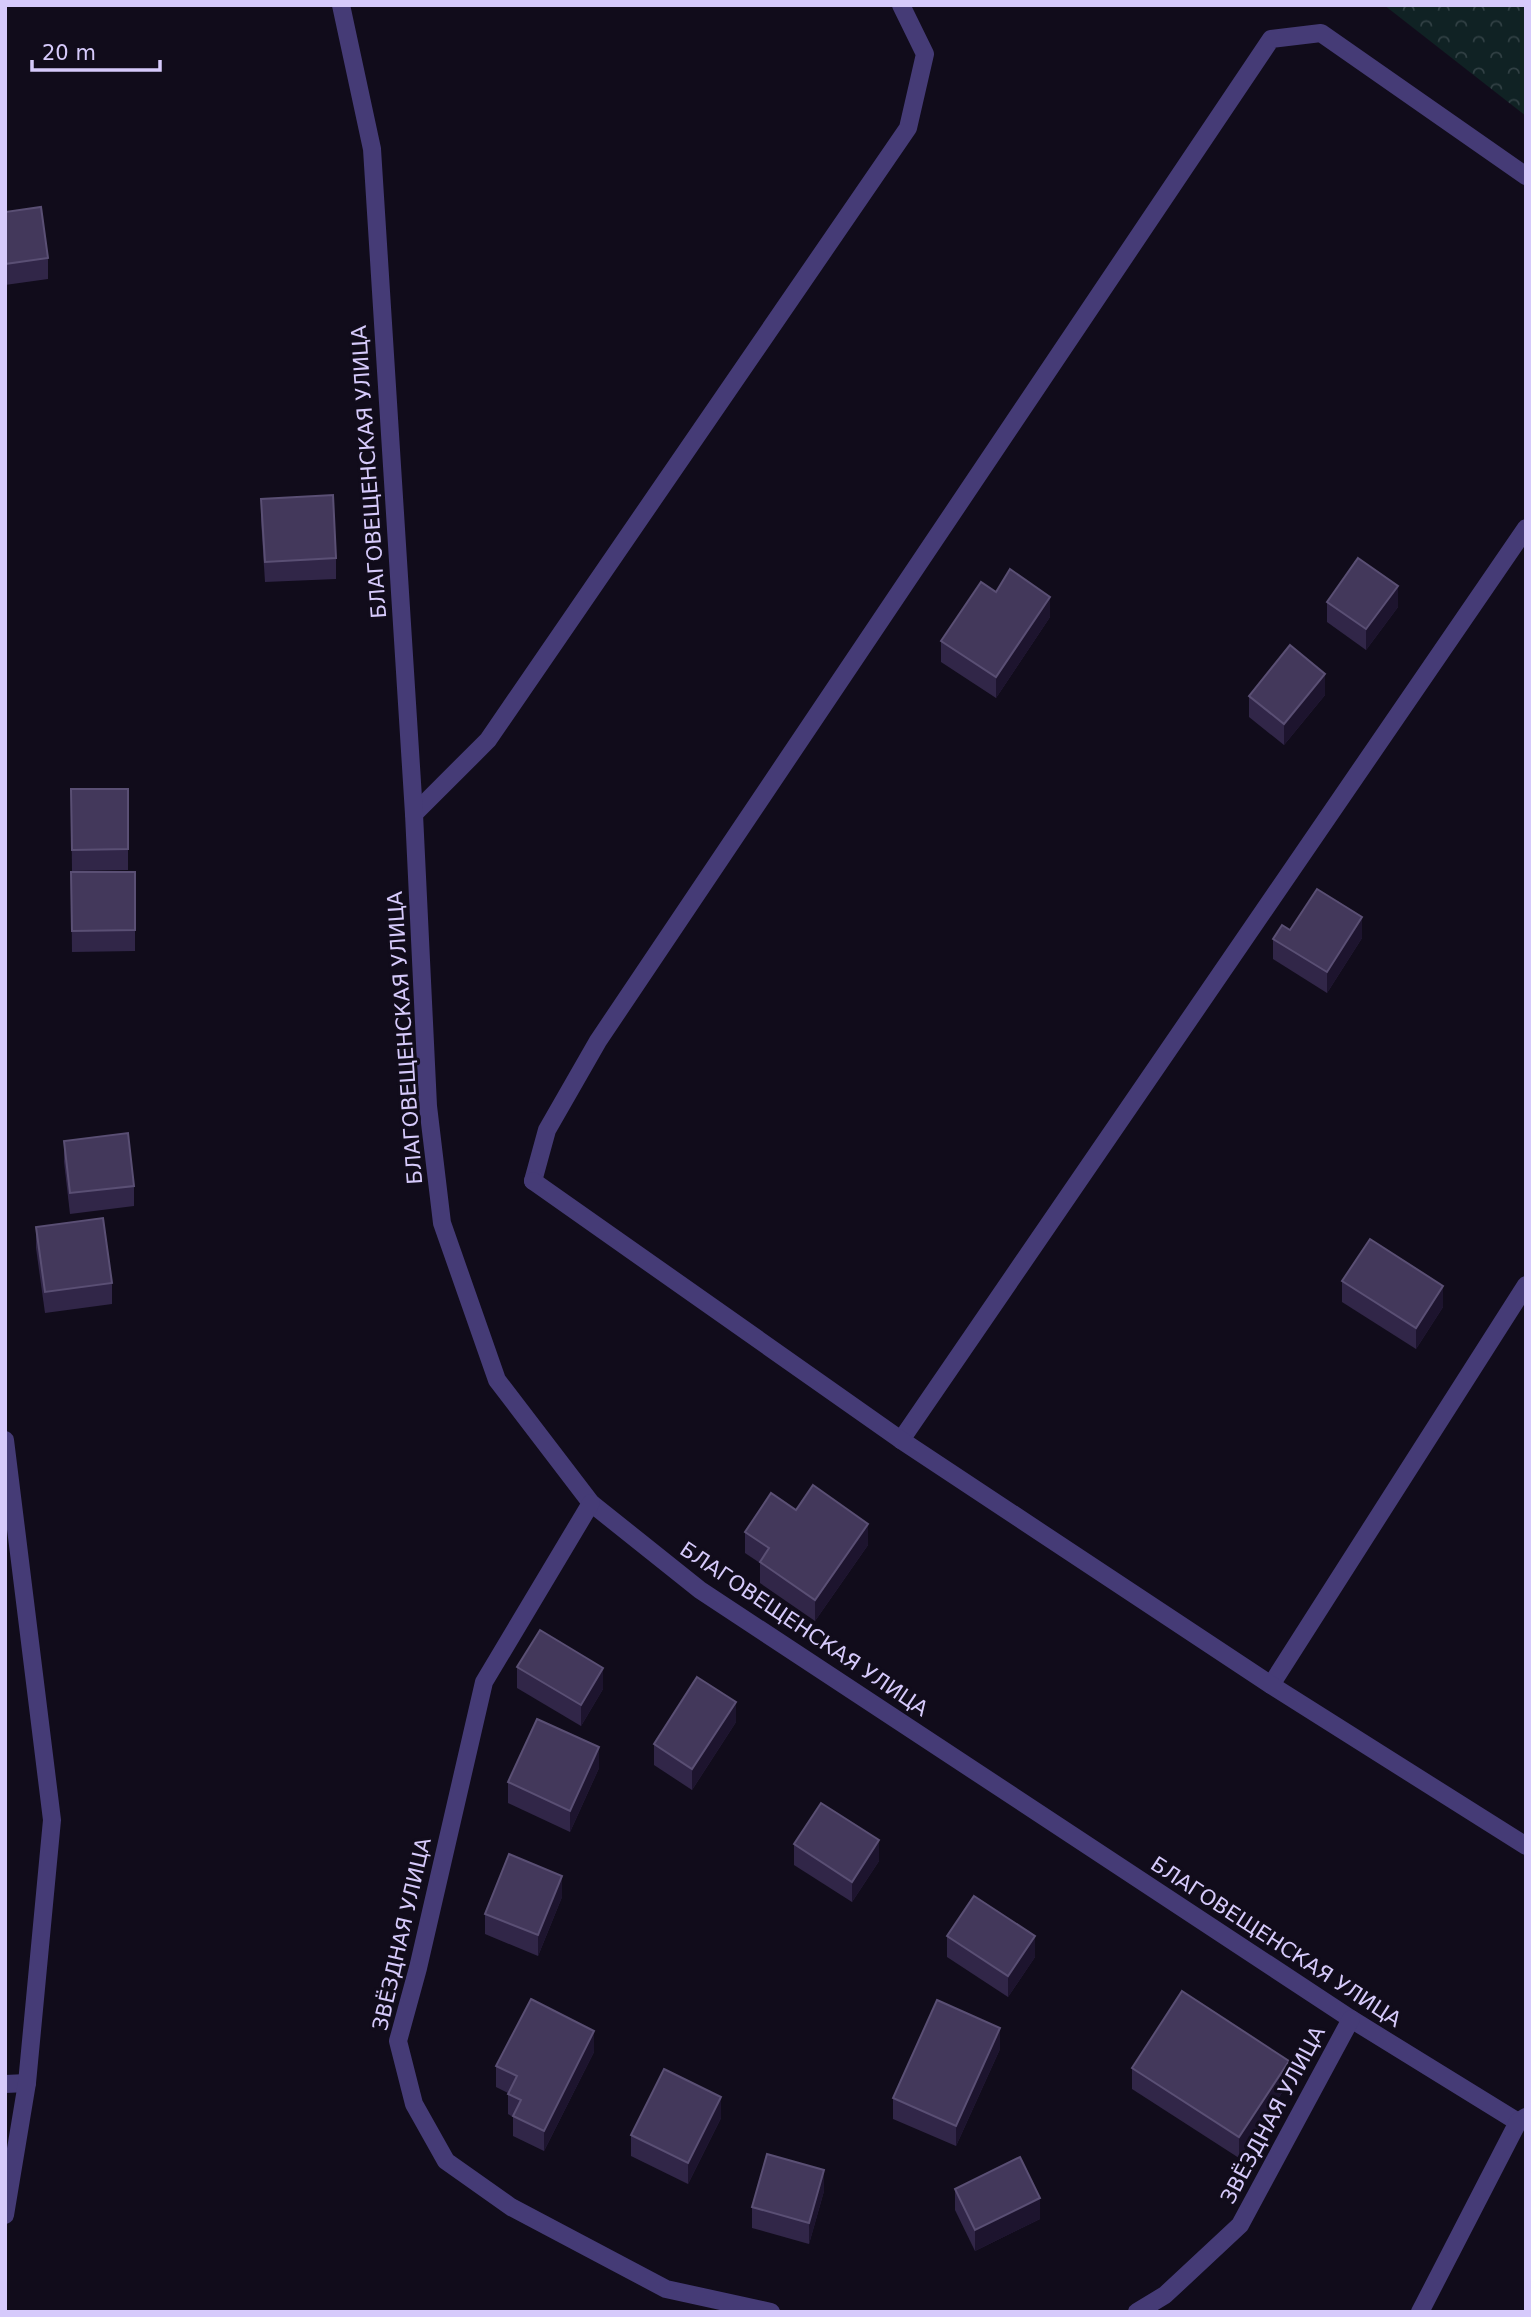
<svg xmlns="http://www.w3.org/2000/svg" width="1531" height="2317" font-family="'DejaVu Sans',sans-serif">
<style>
.forest{fill:url(#forest-crowns)}
.lines{fill:none;stroke-linecap:round;stroke-linejoin:round}
.service{stroke:#453b76;stroke-width:18}
.minor{stroke:#453b76;stroke-width:18}
.wall{fill:#312648}
.shaded-wall{fill:#1d142e}
.building{fill:#43385b;stroke:#5a4f74;stroke-width:2}
.labels{text-anchor:middle;dominant-baseline:central;stroke-width:6;stroke-linejoin:round;paint-order:stroke}
.street-label{font-size:21px;fill:#d6cafb;stroke:#110c1b}
</style>
<defs>
<pattern id="forest-crowns" width="20" height="18" patternUnits="userSpaceOnUse" patternTransform="scale(1.75)"><rect width="20" height="18" fill="#102224"/><path d="M2 6a3 3 0 1 1 6 0M12 15a3 3 0 1 1 6 0" fill="none" stroke="#324145"/></pattern>
</defs>
<rect width="100%" height="100%" fill="#110c1b"/>
<path class="forest" d="M1384,5H1526V116Z"/>
<g class="lines">
<g class="service">
<path d="M414,814L488,740L908,128L925,54L901,5"/>
<path d="M533,1181L547,1130L598,1041L1271,39L1321,33L1526,176"/>
<path d="M901,1440L1526,528"/>
<path d="M1271,1685L1526,1285"/>
<path d="M5,2084L27,2083"/>
</g>
<g class="minor">
<path d="M341,5L372,149L414,814L428,1106L442,1223L497,1380L591,1503L700,1590L1351,2019L1518,2122"/>
<path d="M533,1181L901,1440L1271,1685L1526,1846"/>
<path d="M5,1440L52,1820L27,2083L5,2215"/>
<path d="M591,1503L484,1682L418,1968L398,2041L414,2104L446,2161L511,2207L666,2289L771,2312"/>
<path d="M1137,2312L1165,2295L1240,2225L1351,2019"/>
<path d="M1420,2312L1518,2122L1526,2117"/>
</g>
</g>
<g class="wall">
<path d="M5,212L48,258V279L5,285Z"/>
<path d="M261,499L336,558V579L265,582L261,520Z"/>
<path d="M996,592L1050,617L996,698L941,662V641Z"/>
<path d="M1327,602L1398,607L1366,650L1327,622Z"/>
<path d="M1325,695L1284,745L1249,717V696Z"/>
<path d="M71,789H128V870L72,871Z"/>
<path d="M71,872H135V951L72,952Z"/>
<path d="M1362,938L1327,993L1273,959V939Z"/>
<path d="M64,1141L134,1186V1206L70,1214L64,1162Z"/>
<path d="M36,1227L112,1283V1304L45,1313L36,1248Z"/>
<path d="M1342,1281L1443,1307L1416,1349L1342,1302Z"/>
<path d="M796,1510L868,1545L815,1621L760,1583V1563L745,1553V1532Z"/>
<path d="M517,1667L603,1689L581,1726L517,1688Z"/>
<path d="M736,1722L692,1790L654,1765V1744Z"/>
<path d="M599,1768L570,1832L508,1803V1782Z"/>
<path d="M794,1844L879,1861L852,1902L794,1865Z"/>
<path d="M562,1897L538,1956L485,1934V1914Z"/>
<path d="M947,1936L1035,1957L1008,1997L947,1957Z"/>
<path d="M1000,2049L956,2146L893,2119V2098Z"/>
<path d="M594,2052L544,2151L513,2136V2117L508,2114V2093L496,2087V2066Z"/>
<path d="M1132,2068L1289,2082L1239,2158L1132,2089Z"/>
<path d="M721,2118L688,2184L631,2156V2135Z"/>
<path d="M955,2189L1040,2219L975,2251L955,2210Z"/>
<path d="M824,2191L809,2244L752,2228V2207Z"/>
</g>
<g class="shaded-wall">
<path d="M1398,586V607L1366,650V629Z"/>
<path d="M1050,597V617L996,698V677Z"/>
<path d="M1325,674V695L1284,745V724Z"/>
<path d="M1362,917V938L1327,993V972Z"/>
<path d="M1443,1286V1307L1416,1349V1328Z"/>
<path d="M868,1524V1545L815,1621V1600Z"/>
<path d="M603,1668V1689L581,1726V1705Z"/>
<path d="M736,1702V1722L692,1790V1769Z"/>
<path d="M599,1747V1768L570,1832V1811Z"/>
<path d="M879,1840V1861L852,1902V1882Z"/>
<path d="M562,1876V1897L538,1956V1935Z"/>
<path d="M1035,1936V1957L1008,1997V1976Z"/>
<path d="M1000,2028V2049L956,2146V2126Z"/>
<path d="M594,2031V2052L544,2151V2131Z"/>
<path d="M1289,2061V2082L1239,2158V2137Z"/>
<path d="M721,2097V2118L688,2184V2163Z"/>
<path d="M824,2170V2191L809,2244V2223Z"/>
<path d="M1040,2198V2219L975,2251V2230Z"/>
</g>
<g class="building">
<path d="M41,207L48,258L5,264V212Z"/>
<path d="M333,495L336,558L265,562L261,499Z"/>
<path d="M1358,558L1398,586L1366,629L1327,602Z"/>
<path d="M1010,569L1050,597L996,677L941,641L981,582L996,592Z"/>
<path d="M1290,645L1325,674L1284,724L1249,696Z"/>
<path d="M71,789H128V849L72,850Z"/>
<path d="M71,872H135V930L72,931Z"/>
<path d="M1317,889L1362,917L1327,972L1273,939L1282,925L1290,930Z"/>
<path d="M128,1133L134,1186L70,1193L64,1141Z"/>
<path d="M103,1218L112,1283L45,1292L36,1227Z"/>
<path d="M1370,1239L1443,1286L1416,1328L1342,1281Z"/>
<path d="M813,1485L868,1524L815,1600L760,1562L769,1548L745,1532L771,1493L796,1510Z"/>
<path d="M540,1630L603,1668L581,1705L517,1667Z"/>
<path d="M697,1677L736,1702L692,1769L654,1744Z"/>
<path d="M537,1719L599,1747L570,1811L508,1782Z"/>
<path d="M821,1803L879,1840L852,1882L794,1844Z"/>
<path d="M509,1854L562,1876L538,1935L485,1914Z"/>
<path d="M974,1896L1035,1936L1008,1976L947,1936Z"/>
<path d="M1182,1991L1289,2061L1239,2137L1132,2068Z"/>
<path d="M531,1999L594,2031L544,2131L513,2116L521,2100L508,2094L517,2076L496,2066Z"/>
<path d="M937,2000L1000,2028L956,2126L893,2098Z"/>
<path d="M664,2069L721,2097L688,2163L631,2135Z"/>
<path d="M767,2154L824,2170L809,2223L752,2207Z"/>
<path d="M1020,2157L1040,2198L975,2230L955,2189Z"/>
</g>
<g class="labels">
<g class="street-label">
<text transform="translate(369 472) rotate(-94)">БЛАГОВЕЩЕНСКАЯ УЛИЦА</text>
<text transform="translate(405 1038) rotate(-94)">БЛАГОВЕЩЕНСКАЯ УЛИЦА</text>
<text transform="translate(804 1629) rotate(34)">БЛАГОВЕЩЕНСКАЯ УЛИЦА</text>
<text transform="translate(402 1934) rotate(-77)">ЗВЁЗДНАЯ УЛИЦА</text>
<text transform="translate(1276 1942) rotate(33)">БЛАГОВЕЩЕНСКАЯ УЛИЦА</text>
<text transform="translate(1273 2115) rotate(-62)">ЗВЁЗДНАЯ УЛИЦА</text>
</g>
</g>
<rect width="1531" height="2317" fill="none" stroke="#d6cafb" stroke-width="14"/>
<path d="M32 60v10h128v-10" fill="none" stroke="#d6cafb" stroke-width="3.5"/>
<text x="42" y="60" font-size="21" fill="#d6cafb" stroke="#110c1b" stroke-width="5" paint-order="stroke">20 m</text>
</svg>
